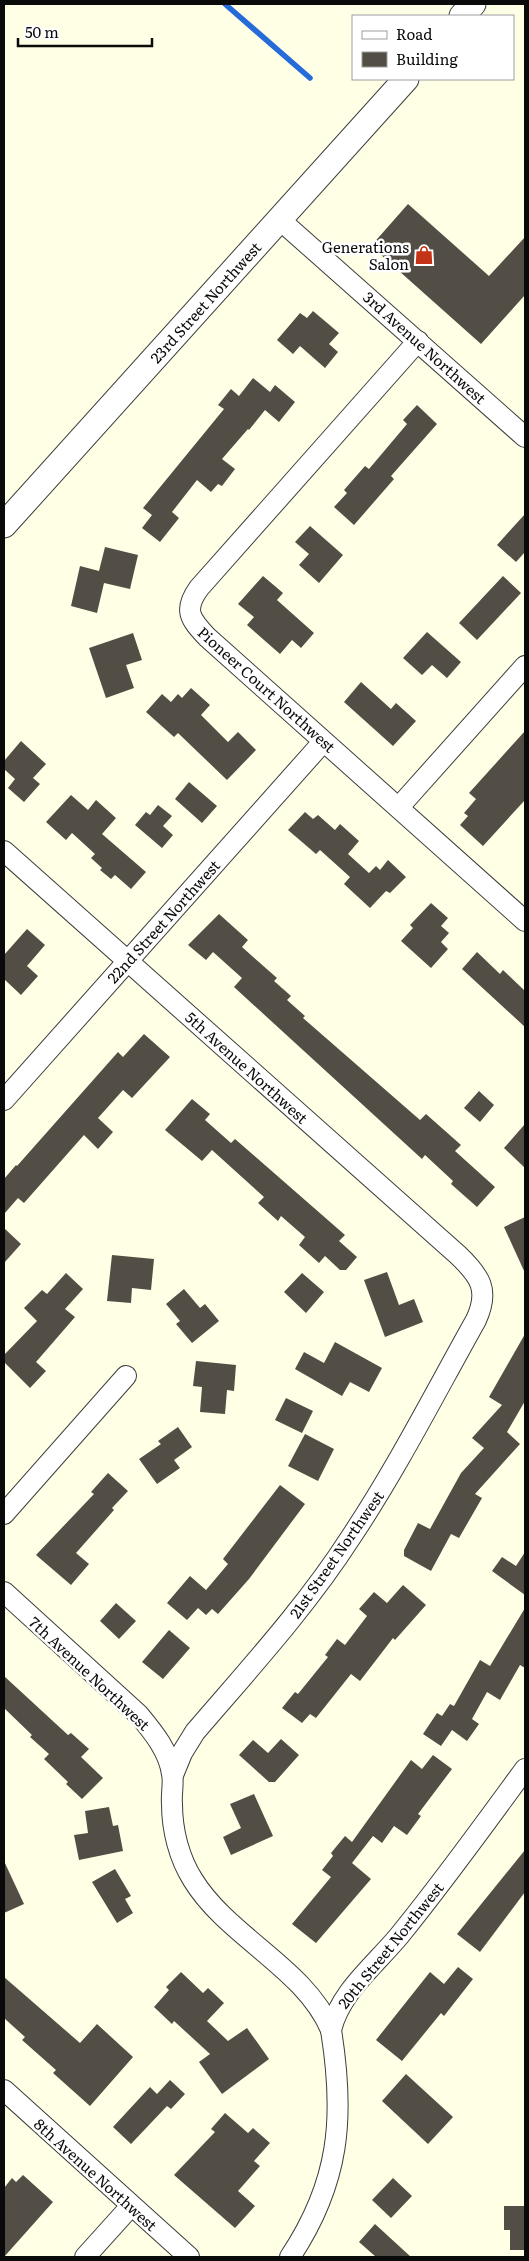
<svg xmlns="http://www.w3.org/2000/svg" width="529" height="2261" font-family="Literata,serif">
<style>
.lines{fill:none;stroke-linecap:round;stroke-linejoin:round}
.stream{stroke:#256bda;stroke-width:5.5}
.building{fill:#534e45}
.minor-casing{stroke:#3d3d3d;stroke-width:22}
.tertiary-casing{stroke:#3d3d3d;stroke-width:27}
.minor{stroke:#fff;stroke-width:20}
.tertiary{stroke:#fff;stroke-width:25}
.labels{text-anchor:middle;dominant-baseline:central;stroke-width:5;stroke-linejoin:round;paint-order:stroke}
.poi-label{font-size:15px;fill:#0a0a0a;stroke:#fff;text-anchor:end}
.street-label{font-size:15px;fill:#0a0a0a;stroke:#fff}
</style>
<rect width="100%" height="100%" fill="#ffffe6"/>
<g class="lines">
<path class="stream" d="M225,4L310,78"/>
</g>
<g class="building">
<path d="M408,204L489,276L525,237V295L481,344L371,246Z"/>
<path d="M313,311L339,333L329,344L338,352L325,368L300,346L293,354L277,340L300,313L307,318Z"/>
<path d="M253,378L270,392L275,385L295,402L279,422L265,410L249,430L248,429L222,459L235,469L222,486L218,484L211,492L197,480L172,512L179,518L160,542L142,528L152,515L143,508L224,409L218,405L231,389L239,396Z"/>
<path d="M417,405L437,424L391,476L394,479L354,525L334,507L347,493L344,490L365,466L369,469L407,424L403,420Z"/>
<path d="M525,514V552L516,562L497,545Z"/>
<path d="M310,526L343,555L319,583L299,565L309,554L295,542Z"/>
<path d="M105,547L138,555L130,589L104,583L97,613L71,606L80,566L99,571Z"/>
<path d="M263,576L283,593L277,600L314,633L301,648L292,640L280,654L247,625L254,617L238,604Z"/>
<path d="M503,576L521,593L477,640L459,623Z"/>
<path d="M427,632L461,662L447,678L432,665L422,675L403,658Z"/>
<path d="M133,633L142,660L126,665L134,688L106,698L89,648Z"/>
<path d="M361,682L391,709L396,703L416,721L393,746L344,702Z"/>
<path d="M191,688L210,705L201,715L228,742L238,732L256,750L227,780L178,733L174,737L146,712L162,694L171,702L178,694L182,698Z"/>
<path d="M525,731V800L483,846L460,825L468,816L464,813L476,799L469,793Z"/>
<path d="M21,741L46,764L33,778L40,784L24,802L8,788L15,779L4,769V761Z"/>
<path d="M189,782L217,806L202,823L175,799Z"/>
<path d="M71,795L88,810L96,800L116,818L102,834L146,872L131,889L115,875L111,879L100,870L102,868L91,858L95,854L72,833L66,840L46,822Z"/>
<path d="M158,805L172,816L163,826L173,835L162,848L135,825L146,812L150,815Z"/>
<path d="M305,812L313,819L318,815L335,830L340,824L359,841L348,854L369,873L376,866L380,870L388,860L406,877L390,893L386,891L370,908L344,884L350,877L320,850L316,854L288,830Z"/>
<path d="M431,903L448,918L441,926L449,933L441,942L448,949L431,968L401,941L413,928L410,925Z"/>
<path d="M219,914L248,940L242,947L277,978L274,981L291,996L287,1000L305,1016L303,1018L420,1120L426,1114L461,1145L455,1151L495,1187L477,1207L451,1184L453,1181L425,1155L422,1159L234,987L242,978L213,952L206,960L188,945Z"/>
<path d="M27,929L45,945L27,966L38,976L21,995L4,979V955Z"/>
<path d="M477,952L500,974L503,970L525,991V1027L462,969Z"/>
<path d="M144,1034L170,1057L132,1098L123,1090L98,1118L113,1132L98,1149L84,1135L24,1203L18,1198L4,1214V1179L16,1165L17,1166L118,1052L123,1057Z"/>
<path d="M479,1091L494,1105L480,1122L464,1108Z"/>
<path d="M192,1099L210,1114L205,1120L231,1143L235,1139L345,1235L339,1241L357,1257L346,1270H340L325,1256L319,1263L299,1245L305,1237L281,1216L278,1221L258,1203L264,1197L212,1150L202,1161L165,1130Z"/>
<path d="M525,1124V1168L504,1148Z"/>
<path d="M525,1217V1273L504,1227Z"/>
<path d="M4,1228L21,1244L4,1263Z"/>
<path d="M112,1255L154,1259L151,1290L132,1288L131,1303L107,1301Z"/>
<path d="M387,1272L399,1305L414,1299L423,1322L385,1337L364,1280Z"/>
<path d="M66,1273L83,1289L65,1309L75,1317L36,1362L46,1371L30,1388L4,1362V1355L37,1321L24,1308L42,1290L47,1294Z"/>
<path d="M302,1273L324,1292L306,1313L284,1292Z"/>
<path d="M184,1289L200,1308L205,1304L219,1321L192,1343L176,1324L180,1321L166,1304Z"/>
<path d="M525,1334V1401L507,1432L520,1444L475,1494L482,1498L459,1538L451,1534L431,1571L404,1556V1550L418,1523L430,1529L461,1473L484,1448L472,1438L502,1405L489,1397Z"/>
<path d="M335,1342L382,1368L369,1392L350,1382L342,1396L295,1369L304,1352L324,1363Z"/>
<path d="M196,1361L236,1365L234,1391L227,1390L225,1414L200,1412L202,1387L193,1386Z"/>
<path d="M286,1398L313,1411L302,1433L275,1420Z"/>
<path d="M178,1427L192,1447L174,1460L180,1468L157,1484L139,1459L161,1444L158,1441Z"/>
<path d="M305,1434L334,1449L318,1481L288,1466Z"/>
<path d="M108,1473L128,1491L112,1508L114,1510L76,1553L89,1564L71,1585L36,1555L94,1494L91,1492Z"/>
<path d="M280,1485L305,1504L249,1579L218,1614L212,1609L206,1615L198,1608L187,1620L167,1603L190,1576L206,1590L228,1564L223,1559Z"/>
<path d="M525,1552V1595L492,1571L502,1557L516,1566Z"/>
<path d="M403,1585L426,1605L395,1640L393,1638L360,1681L351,1674L316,1718L310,1714L302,1723L282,1708L295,1692L298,1694L328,1657L325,1655L337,1639L345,1645L367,1616L359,1609L374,1592L387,1603Z"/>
<path d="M116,1603L136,1621L119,1639L100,1621Z"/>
<path d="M525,1608V1668L520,1665L500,1700L487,1692L472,1719L479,1724L467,1741L452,1730L441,1746L423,1734L437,1713L442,1716L450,1704L454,1706L480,1660L490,1666Z"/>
<path d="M169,1630L190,1648L163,1679L142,1662Z"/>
<path d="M4,1676L68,1735L71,1733L89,1749L81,1757L103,1778L82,1799L66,1784L68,1782L44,1759L49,1754L30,1737L32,1735L4,1708Z"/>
<path d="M281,1739L299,1755L275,1782H269L239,1755L253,1740L268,1753Z"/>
<path d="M433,1755L452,1769L418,1814L421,1816L407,1835L394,1826L382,1843L373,1836L352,1863L371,1879L316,1943L292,1924L331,1877L322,1870L333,1856L331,1853L345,1836L352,1842L411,1760L422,1769Z"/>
<path d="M254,1794L273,1836L231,1855L223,1837L241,1828L230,1804Z"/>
<path d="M109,1807L113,1826L118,1825L123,1851L79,1860L74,1835L88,1833L85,1811Z"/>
<path d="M525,1850V1892L480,1952L457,1934Z"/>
<path d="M4,1861L24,1904L4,1913Z"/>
<path d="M115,1869L131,1896L125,1899L133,1913L117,1923L92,1882Z"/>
<path d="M458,1967L473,1979L444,2016L441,2013L402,2061L376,2040L430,1972L444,1984Z"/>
<path d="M181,1972L203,1993L208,1988L224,2003L207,2021L228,2041L247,2028L269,2059L222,2094L199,2062L210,2054L174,2021L172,2024L154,2007L169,1990L166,1987Z"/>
<path d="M4,1977L80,2043L97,2024L133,2057L90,2106L53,2073L56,2070L22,2040L25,2037L4,2018Z"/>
<path d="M406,2074L453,2117L428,2144L382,2101Z"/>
<path d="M170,2080L185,2094L171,2109L167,2106L131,2144L113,2127L150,2087L157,2094Z"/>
<path d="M225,2113L248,2133L253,2128L270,2143L254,2161L260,2166L238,2191L255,2206L235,2228L174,2175L215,2132L211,2129Z"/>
<path d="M23,2175L53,2202L4,2257V2188L12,2178L16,2182Z"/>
<path d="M393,2178L412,2196L391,2218L372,2200Z"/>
<path d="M504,2206H525V2250H510V2230H504Z"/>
<path d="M375,2224L411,2257H376L359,2242Z"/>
</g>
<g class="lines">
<g class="minor-casing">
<g id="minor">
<path d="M279,219L525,437"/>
<path d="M418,341L199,588C183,610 190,619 207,637L525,921"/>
<path d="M399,807L525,666"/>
<path d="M4,851L458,1255C480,1276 490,1290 476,1320C435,1393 397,1468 351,1537C306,1607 249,1669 195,1732L182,1753L173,1775"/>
<path d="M4,1100L323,742"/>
<path d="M4,1514L126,1376"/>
<path d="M4,1592L139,1715C153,1732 169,1751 172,1774C174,1783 171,1794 172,1804C172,1830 179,1858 193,1880C228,1937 305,1968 331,2030"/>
<path d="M4,2090L189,2257"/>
<path d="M85,2257L131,2206"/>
<path d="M290,2257C340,2182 345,2117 331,2030C340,1992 375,1965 399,1936C443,1882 484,1825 525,1769"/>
</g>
</g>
<g class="tertiary-casing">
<g id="tertiary">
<path d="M462,16L473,4"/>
<path d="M4,525L406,79"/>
</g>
</g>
<use href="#minor" class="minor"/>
<use href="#tertiary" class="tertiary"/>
</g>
<defs>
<g id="shop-bare" transform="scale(1.5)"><path d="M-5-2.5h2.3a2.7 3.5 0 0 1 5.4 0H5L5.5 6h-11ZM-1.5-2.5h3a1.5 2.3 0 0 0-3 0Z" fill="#c53316" stroke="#fff" stroke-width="2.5" paint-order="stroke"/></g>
</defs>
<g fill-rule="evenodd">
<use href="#shop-bare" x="424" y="255"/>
</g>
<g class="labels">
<g class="poi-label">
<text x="409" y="246">Generations<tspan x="409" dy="17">Salon</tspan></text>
</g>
<g class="street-label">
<text transform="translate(205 302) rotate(-48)">23rd Street Northwest</text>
<text transform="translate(425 347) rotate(42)">3rd Avenue Northwest</text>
<text transform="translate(267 689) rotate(42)">Pioneer Court Northwest</text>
<text transform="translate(163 921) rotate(-48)">22nd Street Northwest</text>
<text transform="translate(247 1067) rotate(42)">5th Avenue Northwest</text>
<text transform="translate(336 1554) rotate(-55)">21st Street Northwest</text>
<text transform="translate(90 1673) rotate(43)">7th Avenue Northwest</text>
<text transform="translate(390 1945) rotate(-51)">20th Street Northwest</text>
<text transform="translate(96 2174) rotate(42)">8th Avenue Northwest</text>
</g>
</g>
<rect width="529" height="2261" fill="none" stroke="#0a0a0a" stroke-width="10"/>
<rect x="352" y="15" width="162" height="65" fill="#ffffff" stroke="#9d9d9d"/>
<rect x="362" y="31" width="25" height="8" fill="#ffffff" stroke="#9d9d9d"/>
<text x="396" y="40" font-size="15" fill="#0a0a0a">Road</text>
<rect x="362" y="52" width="25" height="15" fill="#534e45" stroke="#9d9d9d"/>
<text x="396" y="65" font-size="15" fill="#0a0a0a">Building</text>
<path d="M18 38v8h134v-8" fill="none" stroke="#0a0a0a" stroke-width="2.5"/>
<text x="25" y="38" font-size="15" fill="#0a0a0a" stroke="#ffffff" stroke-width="4" paint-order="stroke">50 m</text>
</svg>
